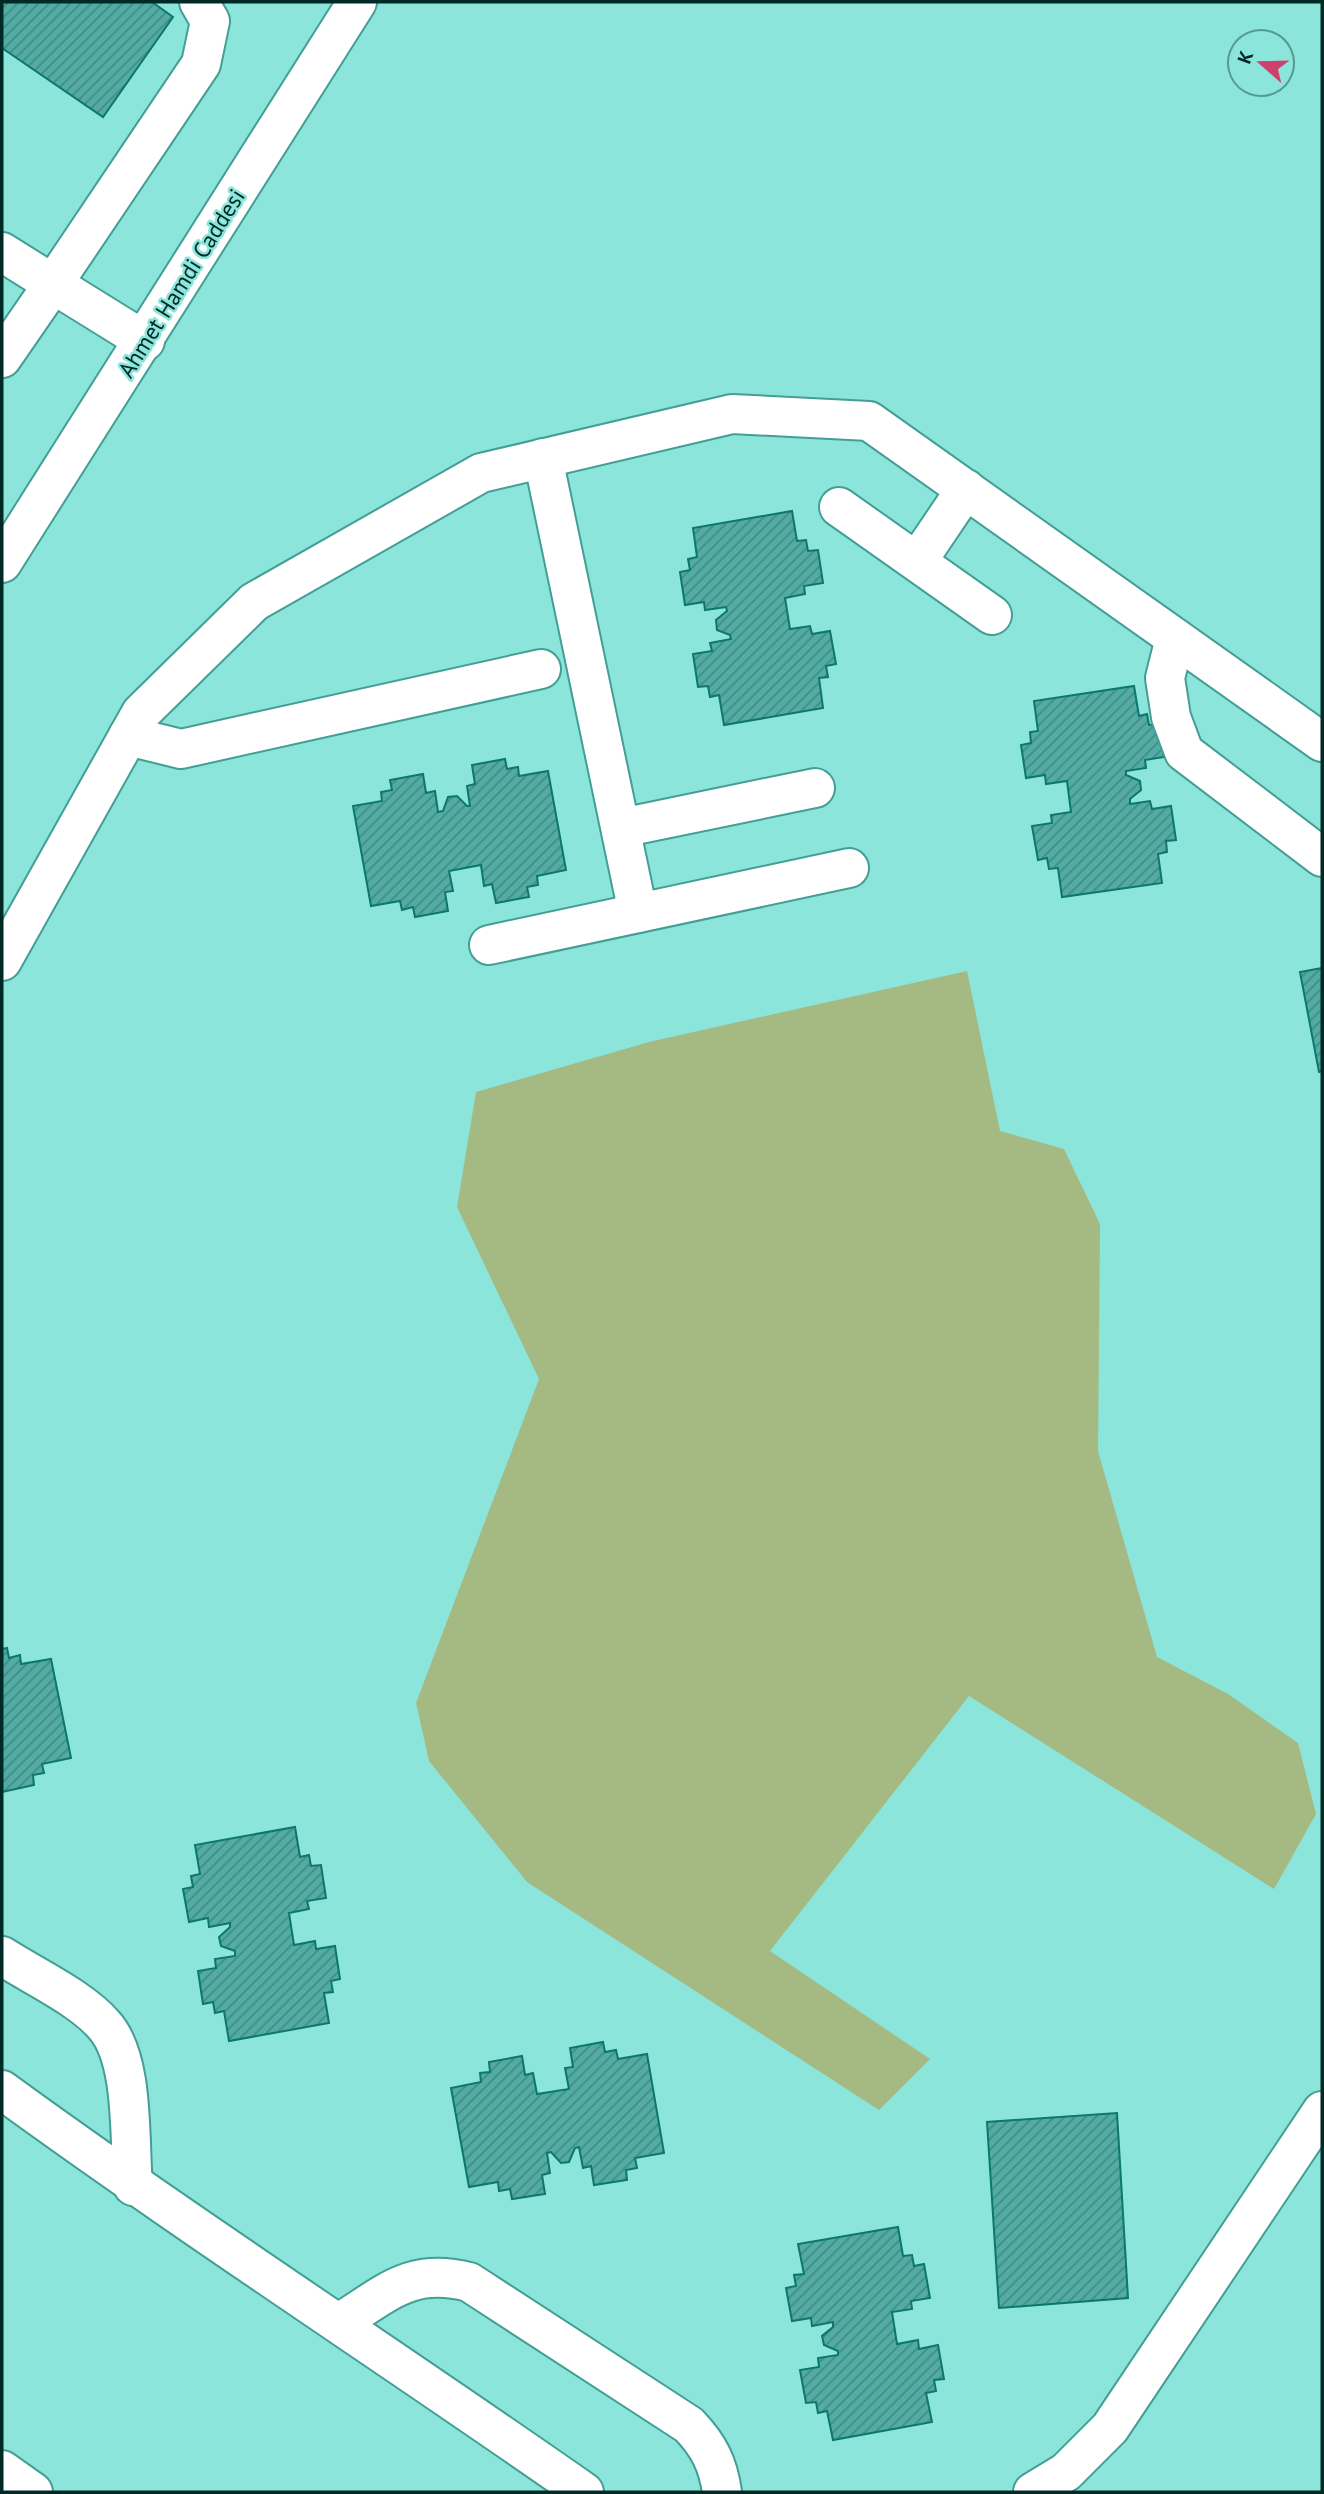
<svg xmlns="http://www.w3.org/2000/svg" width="1324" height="2494" font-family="'PT Sans',sans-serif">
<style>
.grass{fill:#a4ba82}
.building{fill:url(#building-hatch);stroke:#0c776f;stroke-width:2}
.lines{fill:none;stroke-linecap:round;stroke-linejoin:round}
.minor-casing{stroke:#439e95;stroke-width:42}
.major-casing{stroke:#439e95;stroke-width:42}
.minor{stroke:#fff;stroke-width:38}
.major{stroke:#fff;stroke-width:38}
.labels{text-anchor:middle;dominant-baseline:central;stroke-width:5;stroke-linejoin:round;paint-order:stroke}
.street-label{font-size:23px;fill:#012926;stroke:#8be5da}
</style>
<defs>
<pattern id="building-hatch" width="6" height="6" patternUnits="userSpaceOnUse" patternTransform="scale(1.75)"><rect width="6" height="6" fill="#52aca3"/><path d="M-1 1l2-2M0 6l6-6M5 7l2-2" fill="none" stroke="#428c85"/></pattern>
</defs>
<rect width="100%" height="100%" fill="#8be5da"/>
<path class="grass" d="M967,971L1000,1131L1064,1149L1100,1224L1098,1451L1157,1657L1228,1694L1298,1743L1316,1814L1274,1889L969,1696L770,1951L930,2059L879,2110L527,1882L429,1761L416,1703L539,1379L457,1207L476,1092L649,1042Z"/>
<g class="building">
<path d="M2,2H152L173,17L103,117L2,48Z"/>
<path d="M792,511L797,541L806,540L808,551L818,550L823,583L804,586L805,594L785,598L790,629L810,626L812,634L830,631L836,664L826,666L828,677L819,678L823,708L724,725L719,695L710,697L708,686L698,687L693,654L712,651L710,643L731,639L730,635L717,630L716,620L727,611L726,607L705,610L704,602L685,605L680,572L690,570L688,559L697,557L693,528Z"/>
<path d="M1134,686L1139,716L1147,714L1149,725L1159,724L1164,757L1145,760L1146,768L1126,771V775L1140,781L1141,790L1130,799V804L1150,801L1152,809L1171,806L1176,840L1166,841L1167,852L1158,854L1162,883L1062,897L1058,868L1049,869L1047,858L1038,860L1032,826L1052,823L1051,815L1071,812L1067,781L1046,784L1045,775L1026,778L1021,745L1031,743L1030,732L1038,731L1034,701Z"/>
<path d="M505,759L507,769L518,767L519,776L548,771L566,870L537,876L538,885L527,887L529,897L496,903L492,884L484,886L481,865L449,871L453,891L445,892L448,911L415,917L413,907L402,910L400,901L371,906L353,806L382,801L381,792L392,790L390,780L423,774L426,793L435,791L438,812L443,811L448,797L457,796L467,806H470L467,786L475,784L472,765Z"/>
<path d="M1322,968V1071L1319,1072L1300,972Z"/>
<path d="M7,1648L9,1658L20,1655L21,1664L51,1659L71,1758L42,1764L44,1773L33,1775L34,1785L2,1792V1649Z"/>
<path d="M295,1827L300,1857L309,1855L311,1866L321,1865L326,1898L307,1901L309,1909L289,1913L294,1945L315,1941L316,1949L335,1946L340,1979L331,1981L333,1992L324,1993L329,2023L229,2041L224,2011L215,2013L213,2002L203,2004L198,1971L216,1968L215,1959L235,1956V1951L221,1946L219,1937L230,1927V1923L209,1927L208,1918L189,1922L183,1889L193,1887L191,1876L200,1874L195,1845Z"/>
<path d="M603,2042L605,2052L616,2050L618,2059L647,2054L664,2153L635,2158L637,2168L626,2170L627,2180L594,2185L591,2166L583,2168L579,2147L575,2148L569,2162L561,2163L551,2152L547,2153L550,2173L542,2175L545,2194L512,2199L510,2189L499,2191L498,2182L469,2187L451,2088L481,2082L480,2073L490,2072L489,2062L522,2056L525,2075L533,2073L537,2094L569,2089L565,2068L573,2067L570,2048Z"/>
<path d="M1117,2113L1128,2298L999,2308L987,2122Z"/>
<path d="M898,2227L903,2256L912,2255L914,2266L924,2264L930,2298L911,2301L912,2309L892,2312L897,2344L918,2340L919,2349L938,2345L944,2379L934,2380L936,2391L926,2393L932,2422L833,2440L827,2411L818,2413L816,2402L806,2403L800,2370L819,2367L818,2358L838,2355V2351L824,2345L822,2336L833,2327V2322L812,2326L811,2318L792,2321L786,2288L796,2286L794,2275L804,2274L798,2244Z"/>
</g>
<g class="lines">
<g class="minor-casing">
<g id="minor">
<path d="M2,252L53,284L201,64L210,21L199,2"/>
<path d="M2,358L53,284L145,341"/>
<path d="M543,458L638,913"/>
<path d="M839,507L992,615"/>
<path d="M918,560L966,489"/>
<path d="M2,563L357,2"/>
<path d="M1175,638L1165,678L1171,717L1184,752L1322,857"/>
<path d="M128,736L181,749L541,669"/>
<path d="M621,828L815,788"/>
<path d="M489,945L849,868"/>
<path d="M2,961L141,713L254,602L481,473L732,414L869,421L1322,742"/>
<path d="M2,1956C33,1976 81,1998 104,2025C135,2059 129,2141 133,2186"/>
<path d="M2,2090C193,2229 391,2357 584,2492"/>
<path d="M339,2323C386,2294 410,2267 469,2282L689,2425C709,2446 718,2464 722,2492"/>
<path d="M1033,2492L1066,2472L1110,2428L1322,2111"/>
</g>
</g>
<g class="major-casing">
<path id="major" d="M2,2470L33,2492"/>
</g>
<use href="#minor" class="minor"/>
<use href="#major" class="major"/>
</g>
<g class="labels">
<g class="street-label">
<text transform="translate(181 283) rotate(-58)">Ahmet Hamdi Caddesi</text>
</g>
</g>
<rect width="1324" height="2494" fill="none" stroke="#012926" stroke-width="7"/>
<g transform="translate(1261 63) rotate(290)"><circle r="33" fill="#8be5da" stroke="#549a92" stroke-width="2"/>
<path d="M0-5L12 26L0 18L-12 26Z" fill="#cf416c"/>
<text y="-10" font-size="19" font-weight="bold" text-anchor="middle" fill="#012926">K</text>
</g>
</svg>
